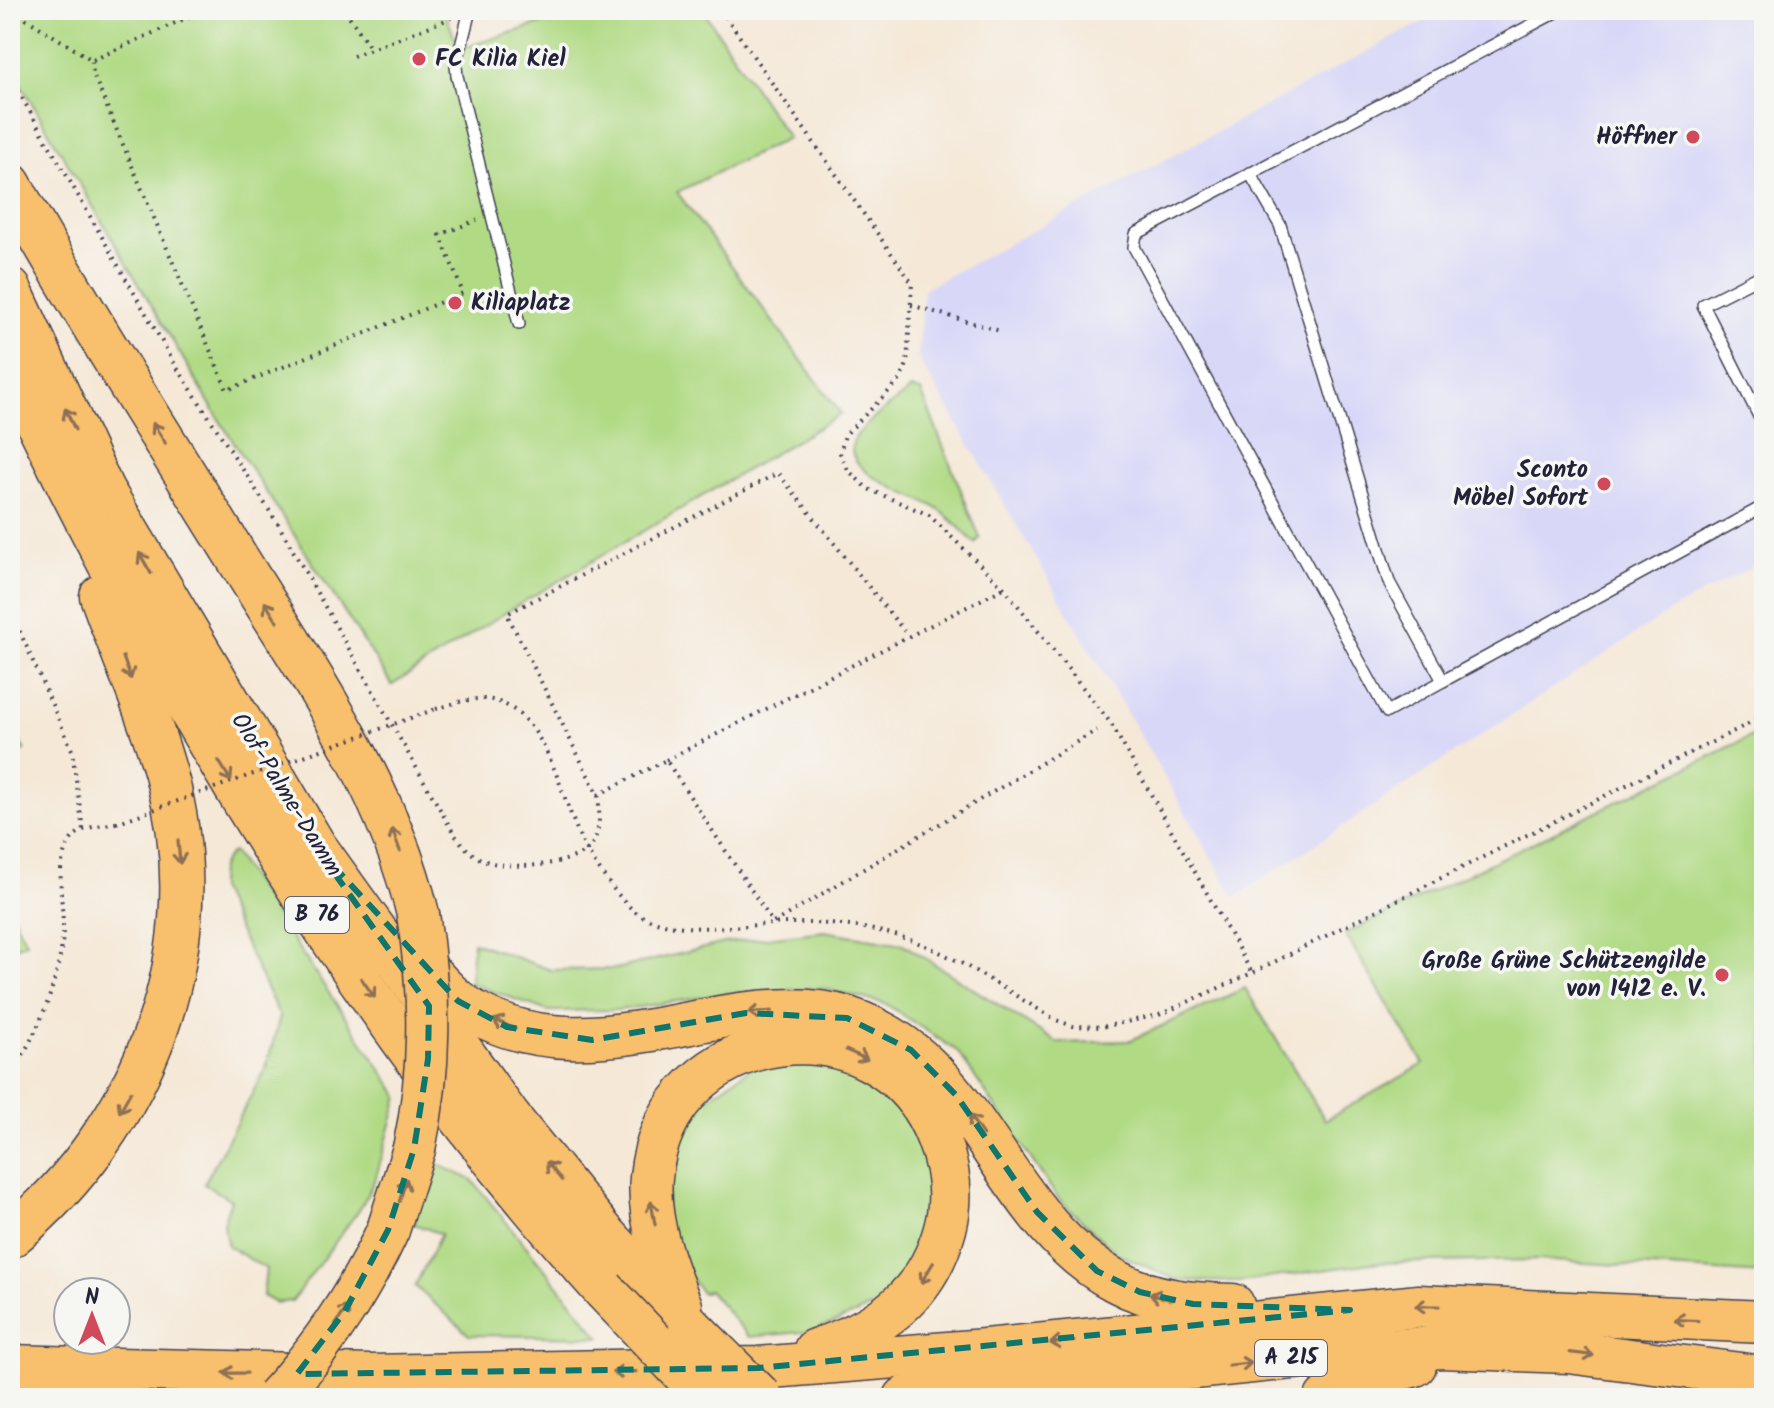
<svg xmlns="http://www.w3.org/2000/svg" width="1774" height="1408" font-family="Kalam,sans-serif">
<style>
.built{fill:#d8d7f8}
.green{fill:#b1da85;stroke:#6a7e60;stroke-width:2}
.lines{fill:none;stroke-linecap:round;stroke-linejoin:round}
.lane-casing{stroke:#424052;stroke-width:14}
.highway-casing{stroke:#424052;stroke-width:45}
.path{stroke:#424052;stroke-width:4;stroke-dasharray:2 6;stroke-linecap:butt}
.lane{stroke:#fff;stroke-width:11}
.highway{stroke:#f8bf6c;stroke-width:42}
.highway-bridge-casing{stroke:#424052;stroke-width:45;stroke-linecap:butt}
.path-bridge{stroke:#424052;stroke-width:4;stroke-dasharray:2 6;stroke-linecap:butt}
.highway-bridge{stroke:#f8bf6c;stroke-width:42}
.oneway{stroke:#8d7054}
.marked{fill:none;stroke:#0f766e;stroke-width:6;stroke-dasharray:16 10;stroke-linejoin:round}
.poi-dot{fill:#d1495b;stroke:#f6f6f2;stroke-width:3}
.labels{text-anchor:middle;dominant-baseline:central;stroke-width:7;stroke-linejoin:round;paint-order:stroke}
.shield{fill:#f6f6f2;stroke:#626272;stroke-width:2}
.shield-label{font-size:22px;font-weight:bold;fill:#22223b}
.poi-label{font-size:24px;font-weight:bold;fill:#22223b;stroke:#f6f6f2;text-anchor:end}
.street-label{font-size:24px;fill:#22223b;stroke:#f6f6f2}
</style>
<rect width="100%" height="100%" fill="#f6f6f2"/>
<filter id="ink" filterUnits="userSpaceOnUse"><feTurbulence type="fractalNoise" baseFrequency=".0125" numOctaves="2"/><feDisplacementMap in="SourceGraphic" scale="16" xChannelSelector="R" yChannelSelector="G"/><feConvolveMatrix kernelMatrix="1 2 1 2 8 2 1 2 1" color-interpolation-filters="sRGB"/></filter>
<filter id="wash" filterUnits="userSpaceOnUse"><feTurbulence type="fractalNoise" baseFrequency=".006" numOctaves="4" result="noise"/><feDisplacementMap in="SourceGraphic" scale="32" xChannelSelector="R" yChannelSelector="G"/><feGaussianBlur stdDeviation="1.8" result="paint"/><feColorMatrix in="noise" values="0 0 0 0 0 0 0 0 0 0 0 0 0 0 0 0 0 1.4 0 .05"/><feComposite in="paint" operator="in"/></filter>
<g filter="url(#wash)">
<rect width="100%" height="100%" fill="#f5e8d7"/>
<path class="built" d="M1445,10H1764V561L1675,608L1235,897L918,357L924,289Z"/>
<g class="green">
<path d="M18,10H444L459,49L585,10H703L788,138L677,192L841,414L503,614L392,685L220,421L10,66V26Z"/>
<path d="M911,389L921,391L980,538L975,543C962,531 948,514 933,506C913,494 829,470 858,434C872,417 894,403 911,389Z"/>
<path d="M10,725L25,751L10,760Z"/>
<path d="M1764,730V1274L1537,1260L1371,1263L1240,1282L1177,1280L1116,1253L1058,1198L957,1051L886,1004L822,988L731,993L618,1010L548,1011L470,983L473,942L551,970L616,969L725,943L824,931L903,944L1058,1043L1129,1041L1245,988L1325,1120L1424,1064L1345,934Z"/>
<path d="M233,852L399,1096L376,1177L361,1207L292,1301L276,1303L263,1296L266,1269L228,1246L223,1223L231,1200L204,1184L266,1068L280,1017L219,889C219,872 219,863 233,852Z"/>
<path d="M10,910L26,942L10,950Z"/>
<path d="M770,1054L884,1080L932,1147L933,1231L882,1303L813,1331L749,1337L709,1290L702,1293L686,1271L663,1219L679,1119Z"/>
<path d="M433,1162L472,1180L600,1337L469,1335L415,1286L441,1234L414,1224Z"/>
</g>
</g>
<g filter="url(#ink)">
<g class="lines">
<g class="lane-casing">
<g id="lane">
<path d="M470,10L456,66L457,76L519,324"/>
<path d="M1250,173L1280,225L1389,582L1443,681L1764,506"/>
<path d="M1764,274L1703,305L1764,426"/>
<path d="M1443,681L1387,712L1134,247L1136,234L1560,10"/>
</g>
</g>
<g class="highway-casing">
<g id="highway">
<path d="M10,184C84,315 165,441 244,569C313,680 387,786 418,914"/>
<path d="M10,289L103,490L315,846L509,1117L603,1232L690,1326"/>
<path d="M10,366C167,697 358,1017 604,1290"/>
<path d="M423,966C434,977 445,991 458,1001C539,1061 637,1032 727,1016C766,1010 809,1006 848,1018C979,1059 1000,1220 1116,1281C1153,1301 1192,1304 1233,1305"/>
<path d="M388,1230L414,1149"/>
<path d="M10,1237C146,1126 214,946 166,774C149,713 122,655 101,596"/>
<path d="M681,1306C665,1268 647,1220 651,1177C666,1021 884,993 938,1139C949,1167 953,1199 945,1229C927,1296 879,1330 815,1350"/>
<path d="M10,1366L369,1376L758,1368L985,1350L1419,1306L1764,1322"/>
<path d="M905,1398L1302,1357L1442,1347L1568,1352L1764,1377"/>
<path d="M1326,1398L1359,1381L1415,1365"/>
</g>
</g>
<g class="path">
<path d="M12,10L92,60L93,74L227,390L463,293L440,235L477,220"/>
<path d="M345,10L371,49"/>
<path d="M721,10L912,283L907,364L901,379L845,435L840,453L848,470L868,489L929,515L1004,588L1110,722L1252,973"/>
<path d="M353,56L451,18"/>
<path d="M93,60L204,10"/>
<path d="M10,77L176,366L278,524L454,834C462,844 470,854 481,859C504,871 570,867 589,848C601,835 600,811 598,795L507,614L778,473L904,631"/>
<path d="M911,305L1000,331"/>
<path d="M10,609L72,750L83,830"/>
<path d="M10,706L18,720"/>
<path d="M436,709C455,703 476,695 496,701C553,719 561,808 588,852C599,870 617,896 633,910C668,939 747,924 788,923C913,921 955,960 1056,1020L1073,1026L1102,1027L1159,1015L1252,973L1764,716"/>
<path d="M666,760L1004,588"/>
<path d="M598,795L666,760L773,923L1097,730"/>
<path d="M10,1075C37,1035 55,992 62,944C67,911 51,868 71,840C81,826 100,826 116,823"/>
</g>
<use href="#lane" class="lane"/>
<use href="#highway" class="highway"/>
<g class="highway-bridge-casing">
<g id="highway-bridge">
<path d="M414,1149C431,1070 431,995 418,914"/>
<path d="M604,1290L707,1398"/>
<path d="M690,1326L762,1398"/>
<path d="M276,1398C323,1347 359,1293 388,1230"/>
</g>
</g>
<path class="path-bridge" d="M116,823L436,709"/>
<use href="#highway-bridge" class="highway-bridge"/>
</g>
<defs><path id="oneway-shaft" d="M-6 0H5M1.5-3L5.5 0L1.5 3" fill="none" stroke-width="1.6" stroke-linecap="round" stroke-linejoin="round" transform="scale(2)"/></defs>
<g class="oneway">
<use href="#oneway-shaft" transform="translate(70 419) rotate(-115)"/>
<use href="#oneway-shaft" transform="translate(159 433) rotate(-122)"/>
<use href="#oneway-shaft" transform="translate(145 563) rotate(-120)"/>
<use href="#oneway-shaft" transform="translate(271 612) rotate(-122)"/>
<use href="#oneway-shaft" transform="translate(127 668) rotate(70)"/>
<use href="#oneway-shaft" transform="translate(225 771) rotate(59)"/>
<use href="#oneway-shaft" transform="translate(396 840) rotate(-110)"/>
<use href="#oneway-shaft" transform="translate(179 852) rotate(85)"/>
<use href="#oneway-shaft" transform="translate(368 988) rotate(55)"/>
<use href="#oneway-shaft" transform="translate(760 1012) rotate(176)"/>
<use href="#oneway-shaft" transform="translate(504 1024) rotate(-157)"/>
<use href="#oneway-shaft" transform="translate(857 1055) rotate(24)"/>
<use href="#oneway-shaft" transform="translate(125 1102) rotate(119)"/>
<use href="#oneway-shaft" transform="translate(976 1125) rotate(-124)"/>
<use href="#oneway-shaft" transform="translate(554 1171) rotate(-130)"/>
<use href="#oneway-shaft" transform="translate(403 1190) rotate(-72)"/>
<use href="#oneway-shaft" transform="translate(653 1213) rotate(-100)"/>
<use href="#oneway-shaft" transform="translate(927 1273) rotate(121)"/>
<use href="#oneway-shaft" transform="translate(1161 1297) rotate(-166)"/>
<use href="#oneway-shaft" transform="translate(1427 1306) rotate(-180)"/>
<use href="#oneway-shaft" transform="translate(342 1315) rotate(-57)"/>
<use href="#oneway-shaft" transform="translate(1686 1320) rotate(-177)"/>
<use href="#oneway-shaft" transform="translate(1062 1342) rotate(174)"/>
<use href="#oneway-shaft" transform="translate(1582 1354) rotate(7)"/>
<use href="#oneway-shaft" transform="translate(1240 1364) rotate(-6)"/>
<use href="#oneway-shaft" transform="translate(624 1372) rotate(178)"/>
<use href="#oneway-shaft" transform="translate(235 1373) rotate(-179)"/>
</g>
</g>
<path class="marked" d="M315,846L458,1001L507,1027L592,1040L746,1013L847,1018L911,1050L956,1095L1037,1212L1097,1271L1140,1292L1193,1304L1350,1310L758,1368L297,1374L345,1311L388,1230L414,1149L428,1059L429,1006Z"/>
<g class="poi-dot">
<circle cx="419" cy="59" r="8"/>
<circle cx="1693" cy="137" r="8"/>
<circle cx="455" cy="303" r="8"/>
<circle cx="1604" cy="484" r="8"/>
<circle cx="1722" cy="975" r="8"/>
</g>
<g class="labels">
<g class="shield">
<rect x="285" y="897" width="64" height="36" rx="6"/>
<rect x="1255" y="1340" width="72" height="36" rx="6"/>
</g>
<g class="shield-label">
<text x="317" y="915">B 76</text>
<text x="1291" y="1358">A 215</text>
</g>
<g class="poi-label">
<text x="435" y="59" text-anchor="start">FC Kilia Kiel</text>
<text x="1677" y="137">Höffner</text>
<text x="471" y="303" text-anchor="start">Kiliaplatz</text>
<text x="1588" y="470">Sconto<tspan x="1588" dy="28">Möbel Sofort</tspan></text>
<text x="1706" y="961">Große Grüne Schützengilde<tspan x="1706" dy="28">von 1412 e. V.</tspan></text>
</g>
<g class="street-label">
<text transform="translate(286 795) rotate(58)">Olof-Palme-Damm</text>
</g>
</g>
<rect width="1774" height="1408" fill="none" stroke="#f6f6f2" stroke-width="40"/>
<g transform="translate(92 1316)"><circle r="38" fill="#f6f6f2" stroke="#a1a1a9" stroke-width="2"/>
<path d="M0-6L14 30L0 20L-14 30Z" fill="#d1495b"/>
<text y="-12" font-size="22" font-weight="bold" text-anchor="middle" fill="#22223b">N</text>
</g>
</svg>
